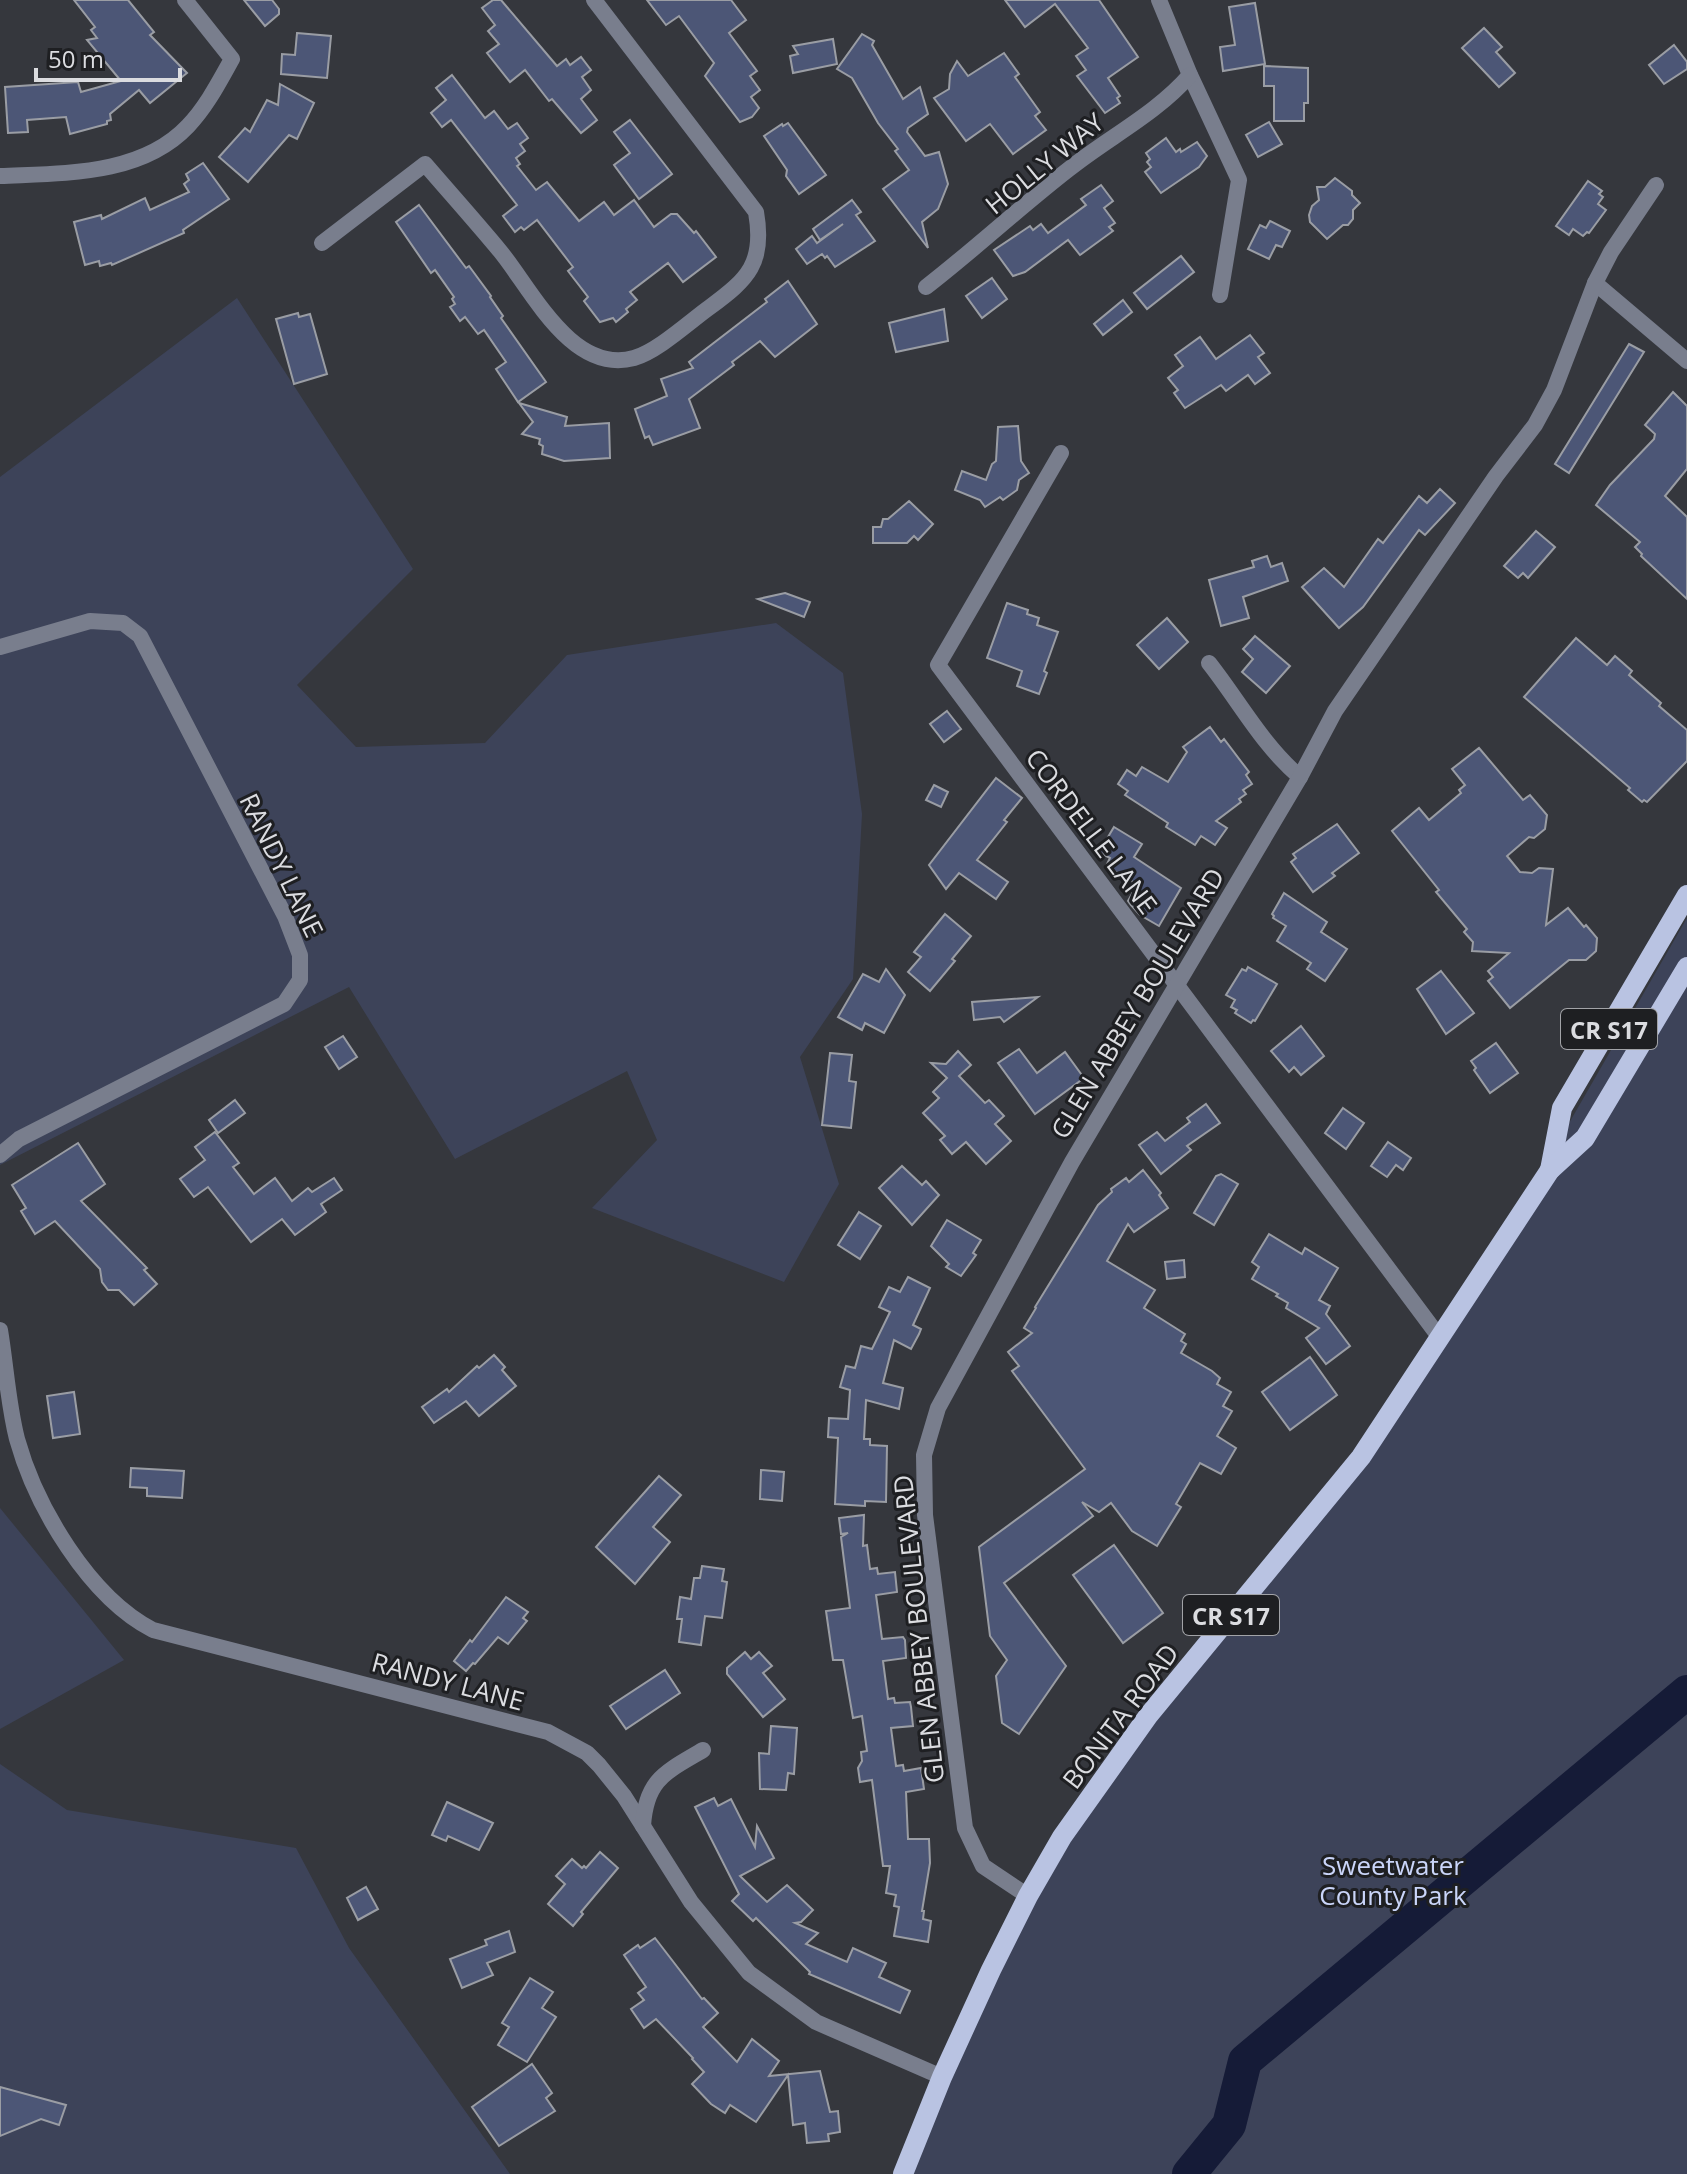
<svg xmlns="http://www.w3.org/2000/svg" width="1687" height="2174" font-family="'Open Sans',sans-serif">
<style>
.green{fill:#3d4359}
.lines{fill:none;stroke-linecap:round;stroke-linejoin:round}
.river{stroke:#151b37;stroke-width:34}
.building{fill:#4c5676;stroke:#9a9da4;stroke-width:2}
.minor{stroke:#797e8d;stroke-width:16}
.tertiary{stroke:#797e8d;stroke-width:16}
.primary{stroke:#b9c3e2;stroke-width:20}
.labels{text-anchor:middle;dominant-baseline:central;stroke-width:6;stroke-linejoin:round;paint-order:stroke}
.shield{fill:#1e1f22;stroke:#a2a3a7;stroke-width:2}
.shield-label{font-size:24px;font-weight:bold;fill:#dbdce0}
.street-label{font-size:26px;fill:#dbdce0;stroke:#1e1f22}
.park-label{font-size:26px;fill:#cad5f9;stroke:#1e1f22}
</style>
<rect width="100%" height="100%" fill="#35373d"/>
<g class="green">
<path d="M237,298L413,569L297,685L356,747L485,743L567,655L776,623L843,673L862,814L853,979L800,1057L839,1184L784,1282L592,1208L657,1140L627,1071L455,1159L349,987L0,1165V477Z"/>
<path d="M1687,918V2174H903L1057,1845L1306,1524L1557,1144Z"/>
<path d="M0,1508L124,1660L0,1729Z"/>
<path d="M0,1764L67,1810L296,1848L349,1948L510,2174H0Z"/>
</g>
<g class="lines">
<path class="river" d="M1189,2174L1229,2125L1245,2061L1687,1692"/>
</g>
<g class="building">
<path d="M74,0H128L154,32L150,35L187,73L150,103L139,90L110,114L111,120L107,121V124L70,134L66,117L27,120L28,132L8,133L5,87L78,82L81,92L121,81L87,40L97,38L91,30L95,27Z"/>
<path d="M244,0H272L279,9V14L265,26Z"/>
<path d="M493,0H501L557,66L566,59L570,65L581,57L591,70L582,77L591,90L581,99L597,120L581,133L552,99L549,101L525,70L510,82L487,53L499,44L488,31L495,25L482,8Z"/>
<path d="M647,0H731L746,20L729,33L757,71L750,76L760,90L751,97L759,108L752,117L740,122L705,76L714,63L679,16L666,25Z"/>
<path d="M1005,0H1099L1138,57L1108,78L1120,96L1117,98L1120,103L1105,113L1077,76L1086,70L1076,56L1088,48L1055,4L1025,27Z"/>
<path d="M1255,3L1265,64L1223,71L1220,47L1235,45L1229,7Z"/>
<path d="M1484,28L1502,47L1496,52L1515,73L1499,87L1462,48Z"/>
<path d="M297,33L331,36L327,78L281,74L282,54L295,55Z"/>
<path d="M862,34L874,41L872,45L903,99L920,87L928,114L908,128L907,132L925,156L939,152L948,184L938,209L922,222L928,248L883,189L909,170L895,151L898,149L878,123L852,78L837,69Z"/>
<path d="M833,39L837,64L793,73L790,56L798,54L793,46Z"/>
<path d="M1674,45L1687,62V69L1664,84L1649,65Z"/>
<path d="M1004,53L1019,74L1015,77L1040,112L1035,116L1046,130L1013,154L990,124L966,141L934,98L949,89L950,74L957,61L968,76Z"/>
<path d="M1264,66L1308,68V103H1304V121H1274V86H1264Z"/>
<path d="M452,75L485,118L494,111L508,129L517,123L528,138L520,144L525,151L516,158L520,164L517,166L536,190L547,182L579,221L604,202L614,215L634,200L654,227L671,214H677L694,233L696,231L716,257L683,282L668,263L630,292L637,300L626,309L628,312L616,322L613,318L600,322L584,301L588,297L568,271L573,267L537,220L524,230L521,227L515,232L503,216L517,205L451,120L442,127L431,113L446,100L436,88Z"/>
<path d="M280,84L314,103L297,139L289,135L248,182L219,157L245,128L250,132L267,100L278,105Z"/>
<path d="M630,120L672,174L639,199L614,165L630,153L614,132Z"/>
<path d="M1269,122L1282,144L1258,157L1246,135Z"/>
<path d="M788,123L826,175L799,194L786,176L787,170L764,136L782,124L783,126Z"/>
<path d="M1166,138L1176,152L1180,149L1181,152L1197,142L1207,156L1199,167L1161,193L1145,172L1151,167L1147,162L1150,159L1146,153Z"/>
<path d="M203,163L229,199L183,230L184,233L112,265L111,263L100,266L99,261L85,265L74,222L101,215L102,219L145,198L150,210L189,192L184,184L189,180L186,174Z"/>
<path d="M1335,178L1352,191V195L1360,203L1353,210V219L1348,225H1343L1327,239L1310,222L1309,215L1312,206L1319,200L1317,187H1325Z"/>
<path d="M1588,181L1602,191L1599,194L1603,197L1598,204L1606,210L1589,233L1587,232L1583,236L1573,229L1569,235L1556,226Z"/>
<path d="M1101,185L1113,201L1104,208L1115,223L1109,227L1113,231L1080,255L1068,240L1025,272L1013,276L994,250L1030,226L1033,230L1041,224L1048,233L1086,205L1081,199Z"/>
<path d="M852,200L861,212L856,215L875,241L835,267L827,256L825,258L822,254L807,264L796,249L812,236L817,243L843,224L820,240L813,229Z"/>
<path d="M419,205L466,268L469,266L491,296L490,297L503,316L501,318L546,382L518,402L496,369L506,362L484,330L478,334L465,317L460,321L450,307L455,304L452,299L454,297L435,270L431,273L396,222Z"/>
<path d="M1270,221L1290,231L1282,247L1276,245L1269,259L1248,249L1260,225L1266,228Z"/>
<path d="M1181,256L1194,272L1147,309L1134,293Z"/>
<path d="M992,278L1007,299L982,318L966,296Z"/>
<path d="M788,281L817,324L775,357L760,341L732,362L734,365L689,399L700,428L653,445L649,436L645,438L635,409L667,396L661,379L693,368L689,362L767,302L765,299Z"/>
<path d="M1123,300L1132,312L1103,335L1094,324Z"/>
<path d="M944,309L948,341L896,352L889,323Z"/>
<path d="M298,313L299,317L310,314L327,374L294,384L276,319Z"/>
<path d="M1250,335L1264,353L1258,357L1270,373L1255,384L1248,375L1226,391L1221,385L1185,408L1174,393L1178,390L1168,378L1183,366L1175,355L1200,337L1216,359Z"/>
<path d="M1629,344L1644,352L1569,473L1555,464Z"/>
<path d="M1673,392L1687,406V469L1665,496L1687,517V599L1641,556L1642,554L1635,547L1640,542L1596,505L1610,485L1654,439L1655,434L1645,425Z"/>
<path d="M519,403L567,417L565,426L609,423L610,458L564,461L542,454L543,446L539,444L540,439L522,434L533,422Z"/>
<path d="M1018,426L1021,461L1029,473L1019,480L1017,490L1003,500L1000,497L985,507L980,500L955,490L962,471L986,480L992,464L996,461L998,427Z"/>
<path d="M1440,489L1455,503L1425,535L1419,530L1363,607L1339,628L1302,587L1324,568L1344,587L1378,539L1383,543L1419,496L1427,503Z"/>
<path d="M909,501L933,524L918,540L914,536L907,543H873V527H881L883,519H888Z"/>
<path d="M1536,531L1555,547L1528,578L1523,573L1518,578L1504,566Z"/>
<path d="M1267,556L1271,567L1282,563L1288,581L1243,597L1249,618L1221,626L1209,580L1254,567L1252,561Z"/>
<path d="M785,593L810,602L804,617L758,599Z"/>
<path d="M1007,603L1028,610L1027,614L1039,618L1037,625L1058,632L1044,671L1047,673L1039,694L1017,686L1022,671L987,658Z"/>
<path d="M1167,618L1188,642L1159,669L1137,645Z"/>
<path d="M1255,636L1290,666L1266,693L1242,672L1253,659L1243,649Z"/>
<path d="M1576,638L1607,665L1615,656L1632,671L1629,675L1661,703L1659,706L1687,730V761L1647,802L1644,800L1642,802L1628,790L1630,788L1524,697Z"/>
<path d="M947,711L961,729L944,742L930,724Z"/>
<path d="M1210,727L1221,742L1224,739L1249,772L1246,775L1252,784L1243,790L1246,794L1239,799L1241,802L1216,821L1227,828L1215,845L1201,836L1195,845L1166,827L1168,823L1125,795L1128,791L1118,784L1127,770L1136,776L1142,767L1168,782L1187,752L1183,747Z"/>
<path d="M1479,748L1523,800L1530,795L1547,815L1545,829L1534,838L1529,837L1507,856L1520,872L1532,873L1539,868L1553,869L1546,925L1568,908L1584,927L1586,925L1597,938L1596,951L1586,960H1569L1510,1008L1488,981L1493,977L1488,971L1509,953L1472,951L1473,942L1464,932L1467,929L1436,892L1439,890L1392,831L1419,808L1429,820L1461,793L1459,790L1465,785L1452,769Z"/>
<path d="M996,778L1022,798L1004,820L1007,822L977,860L1008,882L996,899L959,873L946,889L929,865Z"/>
<path d="M934,785L948,792L941,807L926,800Z"/>
<path d="M1337,824L1359,853L1332,873L1335,876L1313,892L1291,862L1296,858L1293,854Z"/>
<path d="M1114,827L1142,844L1134,857L1181,888L1159,926L1140,915L1131,905L1128,901L1133,892L1129,890L1133,882L1106,866L1110,858L1099,852Z"/>
<path d="M1284,893L1327,922L1321,932L1347,949L1325,981L1307,969L1311,963L1277,941L1286,926L1273,918L1274,916L1272,914Z"/>
<path d="M945,914L971,936L952,959L955,961L930,991L908,972L921,957L914,952Z"/>
<path d="M1248,967L1277,984L1255,1021L1253,1020L1251,1023L1235,1013L1237,1010L1231,1007L1235,1000L1226,995L1242,969L1246,971Z"/>
<path d="M886,969L905,995L884,1033L865,1023L862,1030L838,1017L863,974L879,982Z"/>
<path d="M1441,971L1474,1013L1446,1034L1417,989Z"/>
<path d="M1038,997L1004,1022L1000,1017L974,1020L972,1002Z"/>
<path d="M1301,1026L1324,1056L1301,1075L1294,1067L1289,1072L1271,1051Z"/>
<path d="M343,1036L357,1057L339,1069L325,1047Z"/>
<path d="M1496,1043L1518,1073L1490,1093L1474,1070L1476,1068L1471,1061Z"/>
<path d="M1019,1049L1037,1073L1065,1052L1084,1078L1035,1114L998,1063Z"/>
<path d="M958,1051L971,1065L959,1076L985,1103L989,1100L1004,1116L995,1124L1011,1141L986,1164L966,1142L952,1154L940,1140L945,1136L923,1113L939,1098L933,1092L947,1078L931,1063L946,1064Z"/>
<path d="M830,1053L852,1055L849,1081L856,1082L851,1128L822,1125Z"/>
<path d="M235,1100L245,1113L218,1133L209,1120Z"/>
<path d="M1206,1104L1220,1123L1187,1146L1191,1150L1161,1174L1139,1145L1157,1132L1165,1141L1190,1122L1187,1118Z"/>
<path d="M1343,1108L1364,1123L1346,1149L1325,1133Z"/>
<path d="M215,1132L239,1163L233,1167L254,1194L275,1178L292,1201L308,1188L312,1192L334,1178L342,1190L321,1204L326,1212L295,1235L282,1219L251,1242L208,1187L194,1197L180,1179L205,1160L195,1147Z"/>
<path d="M1388,1142L1411,1158L1403,1170L1396,1165L1387,1177L1371,1166Z"/>
<path d="M78,1143L105,1184L81,1201L147,1268L144,1270L157,1284L134,1305L119,1290H108L102,1282L100,1269L55,1221L35,1234L21,1211L26,1208L12,1185Z"/>
<path d="M902,1166L922,1185L926,1181L939,1195L912,1225L879,1188Z"/>
<path d="M1143,1170L1161,1193L1159,1195L1168,1208L1134,1232L1128,1224L1107,1261L1155,1290L1144,1308L1185,1334L1181,1341L1186,1344L1181,1353L1212,1371L1220,1378L1217,1384L1231,1392L1223,1406L1232,1411L1217,1436L1236,1448L1221,1474L1200,1463L1176,1504L1181,1507L1157,1546L1132,1531L1111,1503L1099,1512L1082,1502L1093,1516L1004,1583L1066,1666L1019,1734L1002,1723L996,1676L1007,1660L990,1636L979,1547L1085,1469L1012,1371L1019,1366L1008,1352L1032,1333L1024,1328L1036,1308L1035,1307L1098,1205L1112,1192L1111,1189L1126,1178L1129,1182Z"/>
<path d="M1221,1174L1238,1184L1214,1225L1194,1213L1216,1176Z"/>
<path d="M859,1212L881,1226L860,1259L838,1245Z"/>
<path d="M947,1220L981,1240L973,1253L976,1255L961,1276L946,1267L949,1264L931,1246Z"/>
<path d="M1269,1234L1302,1254L1305,1248L1338,1268L1319,1300L1330,1306L1326,1314L1350,1346L1326,1364L1306,1338L1319,1328L1286,1308L1288,1303L1276,1296L1278,1294L1252,1279L1259,1267L1252,1262Z"/>
<path d="M1184,1260L1185,1277L1167,1279L1165,1262Z"/>
<path d="M908,1277L930,1288L913,1325L921,1329L919,1334L911,1349L894,1340L883,1383L903,1388L899,1409L866,1400L864,1439H870V1445L887,1446L886,1502L865,1501V1506L835,1504L838,1438L828,1437L829,1418L848,1419L850,1390L840,1387L846,1366L855,1368L861,1346L872,1349L890,1312L879,1307L889,1287L900,1292Z"/>
<path d="M494,1355L505,1367L502,1370L516,1386L479,1416L466,1401L434,1423L422,1407L447,1389L449,1392L477,1366L479,1368Z"/>
<path d="M1310,1357L1337,1395L1290,1430L1262,1392Z"/>
<path d="M74,1392L80,1434L53,1438L47,1396Z"/>
<path d="M131,1468L184,1471L182,1498L147,1496V1488L130,1487Z"/>
<path d="M761,1470L784,1472L782,1501L760,1499Z"/>
<path d="M659,1476L681,1495L653,1527L670,1542L635,1584L596,1547Z"/>
<path d="M864,1515L863,1546L867,1545L870,1569L877,1568L878,1574L895,1572L897,1592L876,1595L882,1639L903,1637L905,1640L906,1658L883,1661L888,1699L894,1698L895,1703L910,1702L911,1707L913,1726L891,1728L896,1766L903,1765L904,1771L921,1768L924,1789L906,1792L908,1839H929L930,1863L922,1911H924L923,1919L931,1921L928,1942L894,1936L899,1907L894,1906L896,1895L886,1893L890,1866H883L872,1780L860,1782L858,1768L862,1761L861,1752L867,1751L862,1716L853,1718L843,1660H833L826,1611L850,1608L841,1537L848,1533L841,1534L839,1518Z"/>
<path d="M1114,1545L1163,1613L1123,1643L1073,1575Z"/>
<path d="M702,1566L724,1569L722,1581L727,1582L722,1618L705,1616L701,1645L679,1642L682,1619H677L680,1597L691,1599L694,1578H700Z"/>
<path d="M506,1597L528,1612L523,1618L527,1621L508,1644L498,1637L475,1664L473,1663L466,1671L454,1661L470,1640L472,1642Z"/>
<path d="M745,1652L751,1659L759,1652L772,1666L763,1673L785,1699L763,1717L727,1674V1668Z"/>
<path d="M665,1670L680,1693L626,1729L610,1706Z"/>
<path d="M771,1726L797,1728L794,1774L788,1773L786,1790L760,1789L759,1753L769,1754Z"/>
<path d="M714,1798L718,1806L731,1799L755,1847L757,1826L774,1858L740,1876L767,1902L787,1885L813,1910L801,1922L795,1923L818,1933L806,1944L847,1962L853,1948L886,1963L879,1977L910,1991L900,2013L809,1974L810,1972L756,1918L753,1921L732,1901L739,1894L695,1807Z"/>
<path d="M447,1802L493,1823L479,1850L448,1836L446,1841L432,1835Z"/>
<path d="M600,1852L618,1868L581,1912L583,1914L573,1926L548,1904L565,1884L556,1876L572,1859L582,1868L584,1866L586,1868Z"/>
<path d="M366,1887L378,1909L358,1920L347,1898Z"/>
<path d="M509,1931L515,1952L487,1963L493,1975L462,1988L450,1959L487,1945L485,1940Z"/>
<path d="M655,1938L702,1999L704,1998L718,2013L703,2027L737,2062L752,2039L779,2061L769,2076L820,2071L830,2112L838,2111L840,2132L828,2134L829,2141L807,2143L805,2123L793,2125L788,2075L756,2122L730,2105L725,2113L711,2104L692,2084L704,2072L692,2059L693,2058L656,2019L644,2028L631,2009L644,2000L638,1993L646,1987L624,1955L638,1945L640,1948Z"/>
<path d="M530,1978L553,1992L542,2008L556,2017L527,2062L498,2045L509,2027L502,2023Z"/>
<path d="M532,2064L552,2093L546,2098L555,2111L499,2146L472,2107Z"/>
<path d="M0,2087L66,2105L59,2125L41,2119L0,2136Z"/>
</g>
<g class="lines">
<g class="minor">
<path d="M1159,0L1190,75L1239,180L1220,295"/>
<path d="M0,176C63,173 141,176 188,126C207,106 219,82 232,59L185,0"/>
<path d="M322,243L425,164C450,193 476,222 500,251C532,290 572,375 634,358C658,351 689,322 710,307C748,279 765,263 756,212L594,0"/>
<path d="M926,287C975,249 1020,207 1069,169C1109,137 1156,114 1190,75"/>
<path d="M1061,453L938,665L1440,1338"/>
<path d="M0,647L90,621L123,623L140,636L285,916L300,955V980L284,1004L19,1139L0,1155"/>
<path d="M1209,663C1239,701 1263,746 1300,777"/>
<path d="M0,1330C6,1366 8,1404 17,1439C36,1507 89,1597 153,1630L548,1732L587,1753L599,1765L624,1796L691,1902L749,1973L816,2022L942,2077"/>
<path d="M643,1826C646,1779 666,1772 703,1750"/>
</g>
<g class="tertiary">
<path d="M1595,283L1687,361"/>
<path d="M1028,1896L983,1866L965,1828L925,1515L924,1455L938,1408L1072,1162L1300,777L1335,711L1496,476L1535,425L1554,390L1595,283L1611,252L1656,185"/>
</g>
<g class="primary">
<path d="M1550,1170L1562,1108L1687,895"/>
<path d="M903,2174L942,2077L991,1970L1028,1896L1062,1837L1148,1716L1361,1457L1550,1170L1585,1138L1687,967"/>
</g>
</g>
<g class="labels">
<g class="shield">
<rect x="1561" y="1009" width="96" height="40" rx="6"/>
<rect x="1183" y="1595" width="96" height="40" rx="6"/>
</g>
<g class="shield-label">
<text x="1609" y="1029">CR S17</text>
<text x="1231" y="1615">CR S17</text>
</g>
<g class="street-label">
<text transform="translate(1044 163) rotate(-39)">HOLLY WAY</text>
<text transform="translate(1092 831) rotate(53)">CORDELLE LANE</text>
<text transform="translate(282 865) rotate(64)">RANDY LANE</text>
<text transform="translate(1137 1003) rotate(-59)">GLEN ABBEY BOULEVARD</text>
<text transform="translate(918 1629) rotate(-96)">GLEN ABBEY BOULEVARD</text>
<text transform="translate(448 1681) rotate(15)">RANDY LANE</text>
<text transform="translate(1120 1716) rotate(-53)">BONITA ROAD</text>
</g>
<g class="park-label">
<text x="1393" y="1865">Sweetwater<tspan x="1393" dy="30">County Park</tspan></text>
</g>
</g>
<path d="M36 68v12h144v-12" fill="none" stroke="#dbdce0" stroke-width="4"/>
<text x="48" y="68" font-size="24" fill="#dbdce0" stroke="#1e1f22" stroke-width="6" paint-order="stroke">50 m</text>
</svg>
